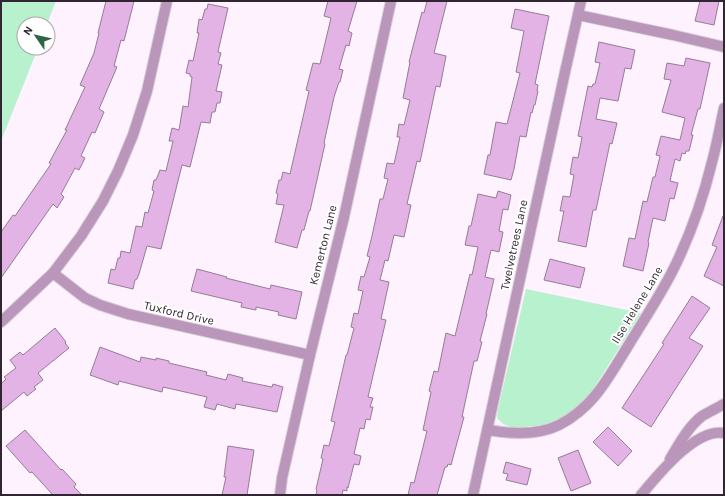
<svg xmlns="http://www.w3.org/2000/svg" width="725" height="496" font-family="Karla,sans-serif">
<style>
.green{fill:#b8f1ce}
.building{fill:#e2b3e4;stroke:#967c96}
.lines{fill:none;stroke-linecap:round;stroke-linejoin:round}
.minor-casing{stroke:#d9cdd9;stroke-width:12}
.minor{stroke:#b996ba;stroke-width:10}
.labels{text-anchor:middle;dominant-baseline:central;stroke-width:4;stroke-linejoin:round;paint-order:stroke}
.street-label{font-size:12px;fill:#302631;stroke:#fff}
</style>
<rect width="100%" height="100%" fill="#fef2fe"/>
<g class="green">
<path d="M1,1H56L47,24H24V48H38L1,141Z"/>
<path d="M526,289L641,313L592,391L577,408L561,420L544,425L525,427H511L503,424L497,418L498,409Z"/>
</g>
<g class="building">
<path d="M106,1H134L124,41L121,40L114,66L117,67L99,109L104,112L95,133L92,132L81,156L85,158L79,170L75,168L61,194L64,197L57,208L53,204L1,278V232L13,215L15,216L51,164L49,163L67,130H65L85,87L80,85L94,53L99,33H98Z"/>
<path d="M328,1H357L348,31L352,33L349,46L346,45L339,69L343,70L340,82H339L334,97L324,143L325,144L310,211H309L304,230H302L297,248L275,242L284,205L276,204L278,194L276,193L279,180H281L283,172L290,174L309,91L306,90L313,63L320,64L331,18L324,16Z"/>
<path d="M427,1H447L434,53L446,56L440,87L436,86L420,162L417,161L407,204L411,205L404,237L394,235L388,261L385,260L380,280L389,282L381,319L386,320L368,397L373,398L370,407H373L370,420L366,419L364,429L360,428L354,454L361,456L359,465L354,464L348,488L347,487V491L343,490L342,495H316L317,490L316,489L323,459L321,458L324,445L329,446L335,422L331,421L346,355H347L354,328L351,327L354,313L358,314L363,291L358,290L361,276L364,277L370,257L367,256L372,236L380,199H383L388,179L384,178L387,163L394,164L400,137H397L399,124L404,125L410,100L403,98L410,62H409L422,12L424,13Z"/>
<path d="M700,1H719L714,25L695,21Z"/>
<path d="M208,4L228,8L218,52L221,53L218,64L222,65L216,91L222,92L220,103H217L215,112H212L210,123L201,122L190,167L182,165L161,249L147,246L139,274L137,279L135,280L133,289L108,283L111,269L115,270L118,258H120L121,251L130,253L136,226L142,227L145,212L148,213L154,191L152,190L154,180H156L160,170L166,171L173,141H169L172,128L179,130L183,106L188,107L192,77L190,76V74L186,73L189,60L193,61L199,33H197L199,19L202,20L205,9H207Z"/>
<path d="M515,9L549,16L535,84L538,85L537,91H538L535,105H534L532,113L531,112L526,137L520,136L514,169L511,180L484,174L488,155H490L496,122L507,124L520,73L516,72L524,31L511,28Z"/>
<path d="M599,42L635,50L631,69L625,68L618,101L600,98L596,119L617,123L612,144L610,143L596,210H593L586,247L558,241L564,211H560L563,196L570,197L574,175L570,174L573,157L578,158L582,137L578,136L588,86L592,87L593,84H595L600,63L595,62Z"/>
<path d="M686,58L710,63L700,109H698L691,135H693L689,151H686L685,154L682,153L680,161L675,159L670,181L678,183L674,199L670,198L665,221L653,218L648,242L649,243L643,271L623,266L629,238L635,239L643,201L647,202L653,177H655L660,156L656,155L661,136L680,140L685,118L662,112L671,80L664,79L667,63L684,66Z"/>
<path d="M498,191L511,195L508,210L503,209L499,231L503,232L499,252L491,250L485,277L494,279L486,314H487L480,341L482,342L477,361H474L462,417H464L451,465L448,464L447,467H445L437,495H408L411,482L414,483L427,431L423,430L431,392L429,391L434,371L438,372L446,333L455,336L470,274L472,275L478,247L465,245L469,226H471L478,194L496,198Z"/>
<path d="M723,216H724V286L704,276L717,247L712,245Z"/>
<path d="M550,259L585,268L580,288L544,280Z"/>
<path d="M197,269L227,277L226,278L270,289L271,285L302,292L296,319L278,315L279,312L256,307V310L241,307L242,303L191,291Z"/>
<path d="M692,296L710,308L689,338L703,346L651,427L622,408L664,344L662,343Z"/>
<path d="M55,328L66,342L65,343L69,348L38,373L43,380L34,387L36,389L27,396L24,392L1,411V384L6,379L4,377L16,368L10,360L20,352L23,355Z"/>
<path d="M100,347L140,362L141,357L156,360V358L169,361V363L207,372L206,375L226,380L228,374L243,378L242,381L272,387L273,384L283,387L277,412L236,404L235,409L217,404L215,410L204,407L207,397L163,387L162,392L119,381L118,385L90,375Z"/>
<path d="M608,427L632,451L618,466L593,442Z"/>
<path d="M25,430L61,470L62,469L76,484L74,487L82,495H53L32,472L30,473L6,446Z"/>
<path d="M228,446L254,450L247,495H222L226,477H224Z"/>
<path d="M578,450L591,483L571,491L558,458Z"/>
<path d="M506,462L531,469L527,485L506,480L508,474L503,473Z"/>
</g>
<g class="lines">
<g class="minor-casing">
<g id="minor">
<path d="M578,15L673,35L724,47"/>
<path d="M53,273L85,298L100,305L128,314L310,355"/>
<path d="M1,322L16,308L53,273L81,236L103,201L118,171L133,135L147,91L167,1"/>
<path d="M488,430C511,434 537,436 559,425C594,407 608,378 628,346C643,321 660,296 673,270C690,236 703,199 712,162C717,144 720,126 724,108"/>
<path d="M670,459C679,444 688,427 702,416C709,412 717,408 724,404"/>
<path d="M280,495L282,478L310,355L344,217L391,1"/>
<path d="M473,495L565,72L581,1"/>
<path d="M641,495C658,475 695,428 724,433"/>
</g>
</g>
<use href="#minor" class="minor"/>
</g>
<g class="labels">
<g class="street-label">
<text transform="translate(323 245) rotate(-76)">Kemerton Lane</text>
<text transform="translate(514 245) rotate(-78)">Twelvetrees Lane</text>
<text transform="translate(637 305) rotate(-59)">Ilse Helene Lane</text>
<text transform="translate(179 313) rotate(13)">Tuxford Drive</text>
</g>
</g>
<rect width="725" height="496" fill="none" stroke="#302631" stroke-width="4"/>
<g transform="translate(36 36) rotate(304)"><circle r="19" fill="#ffffff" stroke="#aca8ad"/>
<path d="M0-3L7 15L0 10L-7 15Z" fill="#306247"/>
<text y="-6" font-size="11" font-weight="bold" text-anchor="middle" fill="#302631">N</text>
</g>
</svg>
